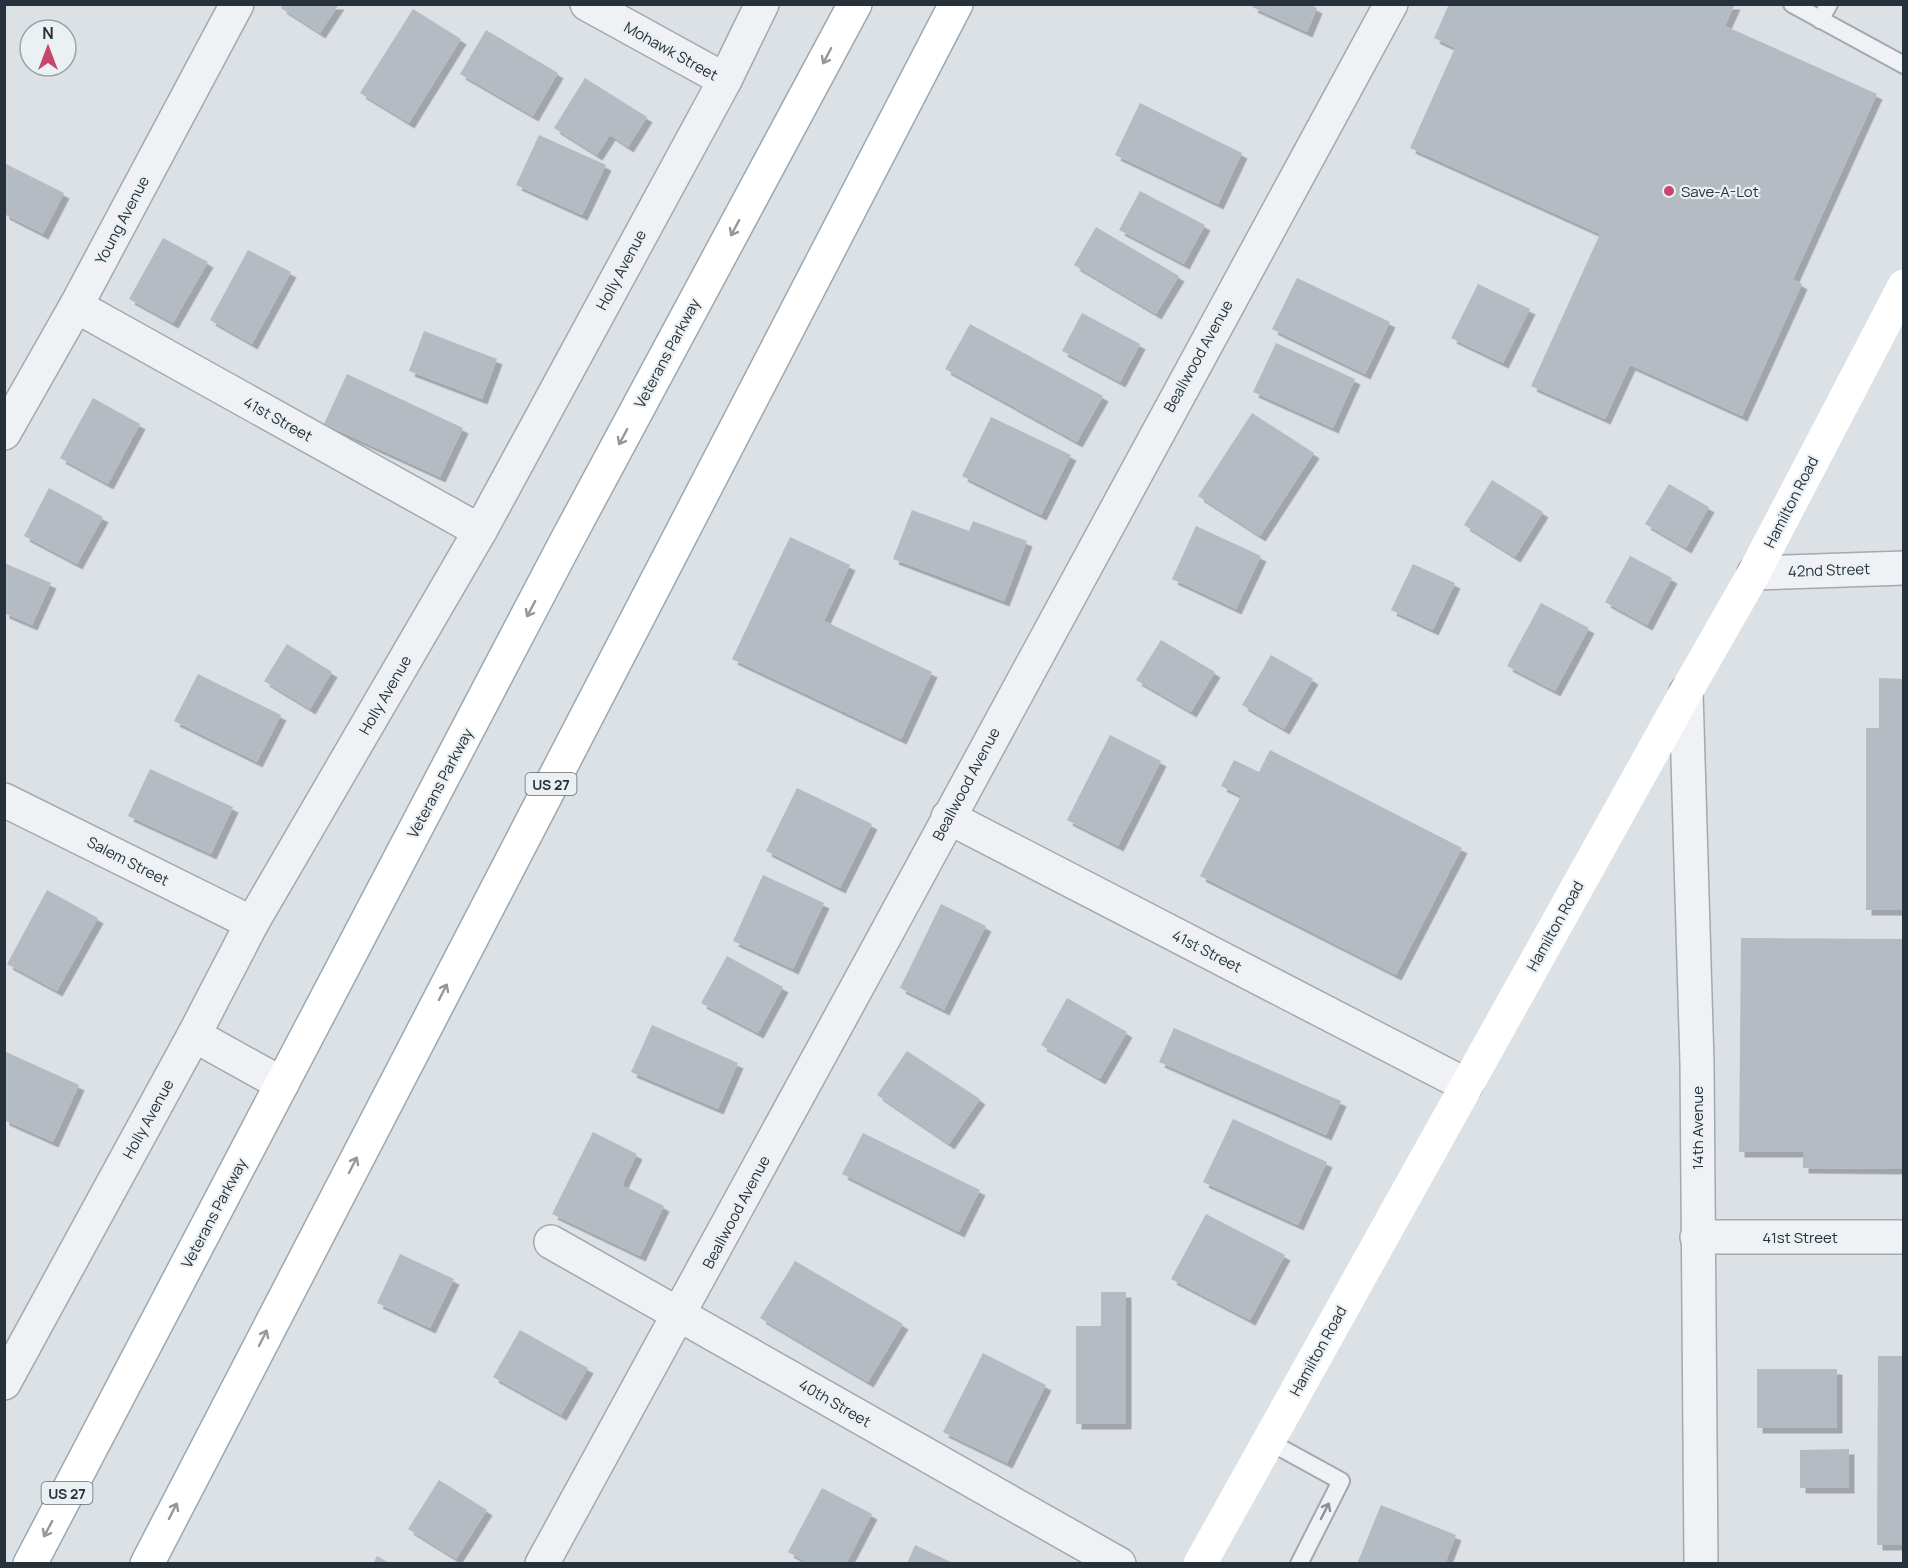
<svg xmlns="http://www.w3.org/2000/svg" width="1908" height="1568" font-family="Manrope,sans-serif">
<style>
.building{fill:#b4bbc2;filter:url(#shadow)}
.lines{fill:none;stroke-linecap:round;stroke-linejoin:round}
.lane-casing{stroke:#a2a9af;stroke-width:20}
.street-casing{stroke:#a2a9af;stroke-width:36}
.primary-casing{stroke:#9ca8b1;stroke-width:36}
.lane{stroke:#eff1f4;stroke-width:16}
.street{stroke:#eff1f4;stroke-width:33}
.secondary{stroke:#fff;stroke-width:33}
.primary{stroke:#fff;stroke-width:33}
.oneway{stroke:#93989d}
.oneway2{stroke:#8b9198}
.poi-dot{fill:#c6466e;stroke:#ebf0f3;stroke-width:2}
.labels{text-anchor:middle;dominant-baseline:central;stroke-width:4.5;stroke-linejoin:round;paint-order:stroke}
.shield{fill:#ebf0f3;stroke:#626a72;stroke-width:1.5}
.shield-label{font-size:14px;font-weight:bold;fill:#27313b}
.street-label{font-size:15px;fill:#27313b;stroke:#ebf0f3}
.poi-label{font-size:15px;fill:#27313b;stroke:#ebf0f3;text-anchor:start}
</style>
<defs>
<filter id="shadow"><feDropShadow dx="5.5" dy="5.5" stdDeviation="0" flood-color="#0004"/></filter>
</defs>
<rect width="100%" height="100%" fill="#dce1e6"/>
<g class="building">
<path d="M283,4H339L320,33L281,8Z"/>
<path d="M1254,4H1309L1317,8L1307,32L1252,7Z"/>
<path d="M1449,4H1735L1725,26L1877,94L1793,279L1802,284L1742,416L1630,365L1605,419L1531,386L1600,234L1410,148L1455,48L1434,38Z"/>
<path d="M413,9L461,39L409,123L360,93Z"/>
<path d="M486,30L558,73L533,116L460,74Z"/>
<path d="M585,78L647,117L628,147L610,135L597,155L554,128Z"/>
<path d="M1140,103L1242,153L1218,204L1115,155Z"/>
<path d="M539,135L606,165L582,215L516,185Z"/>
<path d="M4,163L64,193L43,234L4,214Z"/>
<path d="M1140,191L1205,225L1184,264L1119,230Z"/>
<path d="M1096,227L1179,276L1156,314L1074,265Z"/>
<path d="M163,238L208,262L173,323L129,299Z"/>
<path d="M248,250L291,272L252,344L210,320Z"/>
<path d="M1297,278L1390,322L1365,374L1272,329Z"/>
<path d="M1478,284L1530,309L1503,363L1451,338Z"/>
<path d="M1082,313L1140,344L1120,382L1062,351Z"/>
<path d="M970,324L1103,396L1077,442L945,369Z"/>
<path d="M424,331L497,359L482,399L409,371Z"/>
<path d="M1276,343L1355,379L1333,428L1253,392Z"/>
<path d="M347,374L463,428L440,477L324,424Z"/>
<path d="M93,398L140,424L108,484L60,458Z"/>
<path d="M1252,413L1314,453L1260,536L1198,496Z"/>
<path d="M991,417L1071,455L1041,515L962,476Z"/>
<path d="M1492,480L1543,512L1515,557L1464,525Z"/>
<path d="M1669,484L1709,507L1686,548L1645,524Z"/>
<path d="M49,488L103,517L77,564L24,536Z"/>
<path d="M912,510L969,531L973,521L1027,541L1004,601L893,559Z"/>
<path d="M1196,526L1261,556L1236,609L1172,579Z"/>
<path d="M790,537L850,565L824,621L932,672L901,739L732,659Z"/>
<path d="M1630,556L1672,578L1647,625L1605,602Z"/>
<path d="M4,563L51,583L32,625L4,613Z"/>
<path d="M1413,564L1455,583L1433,630L1391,610Z"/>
<path d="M1541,603L1589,628L1555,691L1507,666Z"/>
<path d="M1161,640L1215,672L1191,712L1136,680Z"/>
<path d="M287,644L332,672L310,709L264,681Z"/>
<path d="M1271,655L1313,679L1284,729L1242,705Z"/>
<path d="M198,674L281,715L257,762L174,721Z"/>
<path d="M1879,678L1904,679V910H1866V728H1879Z"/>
<path d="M1110,735L1161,761L1118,846L1067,820Z"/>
<path d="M1270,750L1462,848L1396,975L1200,876L1241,796L1221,786L1234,760L1259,772Z"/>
<path d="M150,769L233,807L211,854L128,816Z"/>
<path d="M797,788L872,824L840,888L766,851Z"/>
<path d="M763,875L824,903L793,969L733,941Z"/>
<path d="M47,890L98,918L57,991L7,964Z"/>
<path d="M941,904L986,926L944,1010L900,988Z"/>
<path d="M1741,938L1904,939V1169L1803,1168V1152H1739Z"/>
<path d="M727,956L783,987L758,1033L701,1003Z"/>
<path d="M1067,998L1127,1032L1100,1079L1041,1045Z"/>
<path d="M652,1025L738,1063L718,1109L631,1072Z"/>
<path d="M1174,1028L1341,1101L1326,1135L1159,1062Z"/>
<path d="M4,1051L79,1085L53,1142L4,1120Z"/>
<path d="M907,1051L980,1099L949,1144L877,1095Z"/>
<path d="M1233,1119L1327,1162L1298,1225L1203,1182Z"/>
<path d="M593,1132L637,1154L622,1185L664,1206L640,1256L552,1214Z"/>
<path d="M863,1133L980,1190L959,1232L842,1174Z"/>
<path d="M1206,1214L1285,1255L1250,1320L1171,1279Z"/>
<path d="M400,1254L454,1279L430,1328L377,1303Z"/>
<path d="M795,1261L903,1324L868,1382L760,1318Z"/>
<path d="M1101,1292H1126V1424H1076V1326H1101Z"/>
<path d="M520,1330L588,1368L561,1415L493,1377Z"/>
<path d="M983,1353L1046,1385L1007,1463L943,1432Z"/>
<path d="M1878,1356H1904V1545H1877Z"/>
<rect x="1757" y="1369" width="80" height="59"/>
<path d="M1849,1449V1488H1800V1450Z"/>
<path d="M439,1480L487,1510L456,1559L408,1529Z"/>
<path d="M822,1488L872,1514L846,1564H810L788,1552Z"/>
<path d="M1381,1505L1456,1535L1445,1564H1357Z"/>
<path d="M915,1545L955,1564H907Z"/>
<path d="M377,1556L391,1564H373Z"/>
</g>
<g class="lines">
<g class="lane-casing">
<g id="lane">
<path d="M1792,4L1904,65"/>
<path d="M1820,20L1829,4"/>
<path d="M1268,1441L1341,1481L1299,1564"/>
</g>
</g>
<g class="street-casing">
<g id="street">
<path d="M587,4L725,80"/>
<path d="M76,306L480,531"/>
<path d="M4,433L76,306L237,4"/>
<path d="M1754,573L1904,568"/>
<path d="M1686,692L1697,1063L1701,1564"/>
<path d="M4,800L252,923"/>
<path d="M948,817L1466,1085"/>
<path d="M194,1035L282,1084"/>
<path d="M1697,1237H1904"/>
<path d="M551,1242L1119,1564"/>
<path d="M4,1383L194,1035L252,923L480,531L725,80L762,4"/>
<path d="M542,1564C829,1046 1105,523 1391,4"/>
</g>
</g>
<g class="primary-casing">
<g id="primary">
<path d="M30,1564L566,542L855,4"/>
<path d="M147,1564L956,4"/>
</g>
</g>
<use href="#lane" class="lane"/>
<use href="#street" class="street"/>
<path class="secondary" d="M1200,1564L1686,692L1754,573L1904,286"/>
<use href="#primary" class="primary"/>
</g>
<defs><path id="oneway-shaft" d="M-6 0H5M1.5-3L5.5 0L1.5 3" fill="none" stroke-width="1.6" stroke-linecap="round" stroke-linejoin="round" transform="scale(1.5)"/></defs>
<g class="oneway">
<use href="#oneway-shaft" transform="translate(827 56) rotate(118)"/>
<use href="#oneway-shaft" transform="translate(735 228) rotate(118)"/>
<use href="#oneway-shaft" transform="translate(623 437) rotate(118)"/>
<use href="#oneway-shaft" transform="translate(531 609) rotate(118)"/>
<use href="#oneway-shaft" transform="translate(443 992) rotate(-63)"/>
<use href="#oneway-shaft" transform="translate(353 1165) rotate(-63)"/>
<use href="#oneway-shaft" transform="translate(263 1338) rotate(-63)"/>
<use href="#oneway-shaft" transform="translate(173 1511) rotate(-63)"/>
<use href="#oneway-shaft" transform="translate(48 1529) rotate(118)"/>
</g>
<use class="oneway2" href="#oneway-shaft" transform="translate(1325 1511) rotate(-63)"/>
<circle class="poi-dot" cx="1669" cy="191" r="6"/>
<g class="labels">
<g class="shield">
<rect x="525.5" y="773" width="51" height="22" rx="4.5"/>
<rect x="41.5" y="1482" width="51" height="22" rx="4.5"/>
</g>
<g class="shield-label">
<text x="551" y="784">US 27</text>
<text x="67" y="1493">US 27</text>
</g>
<g class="street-label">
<text transform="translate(671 51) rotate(29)">Mohawk Street</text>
<text transform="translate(122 220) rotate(-62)">Young Avenue</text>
<text transform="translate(621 270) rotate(-62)">Holly Avenue</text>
<text transform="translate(667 353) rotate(-62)">Veterans Parkway</text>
<text transform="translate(1198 356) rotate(-61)">Beallwood Avenue</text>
<text transform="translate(278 419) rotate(29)">41st Street</text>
<text transform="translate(1791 502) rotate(-63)">Hamilton Road</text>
<text transform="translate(1829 570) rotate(-2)">42nd Street</text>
<text transform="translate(385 695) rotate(-60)">Holly Avenue</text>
<text transform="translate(440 783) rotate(-62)">Veterans Parkway</text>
<text transform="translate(966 784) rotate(-62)">Beallwood Avenue</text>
<text transform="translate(128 861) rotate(27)">Salem Street</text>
<text transform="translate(1555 926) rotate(-61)">Hamilton Road</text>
<text transform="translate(1207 951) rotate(27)">41st Street</text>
<text transform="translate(148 1119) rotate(-61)">Holly Avenue</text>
<text transform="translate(1697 1128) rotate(-90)">14th Avenue</text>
<text transform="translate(736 1212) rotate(-62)">Beallwood Avenue</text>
<text transform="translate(214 1213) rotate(-62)">Veterans Parkway</text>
<text x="1800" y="1237">41st Street</text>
<text transform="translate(1318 1351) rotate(-61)">Hamilton Road</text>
<text transform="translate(835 1403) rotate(30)">40th Street</text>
</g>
<g class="poi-label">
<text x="1681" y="191">Save-A-Lot</text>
</g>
</g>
<rect width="1908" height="1568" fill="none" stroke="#27313b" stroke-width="12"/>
<g transform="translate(48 48)"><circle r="28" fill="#ebf0f3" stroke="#9da4a9" stroke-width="1.5"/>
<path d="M0-4.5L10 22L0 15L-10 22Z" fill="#c6466e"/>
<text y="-9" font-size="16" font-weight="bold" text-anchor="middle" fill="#27313b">N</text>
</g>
</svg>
